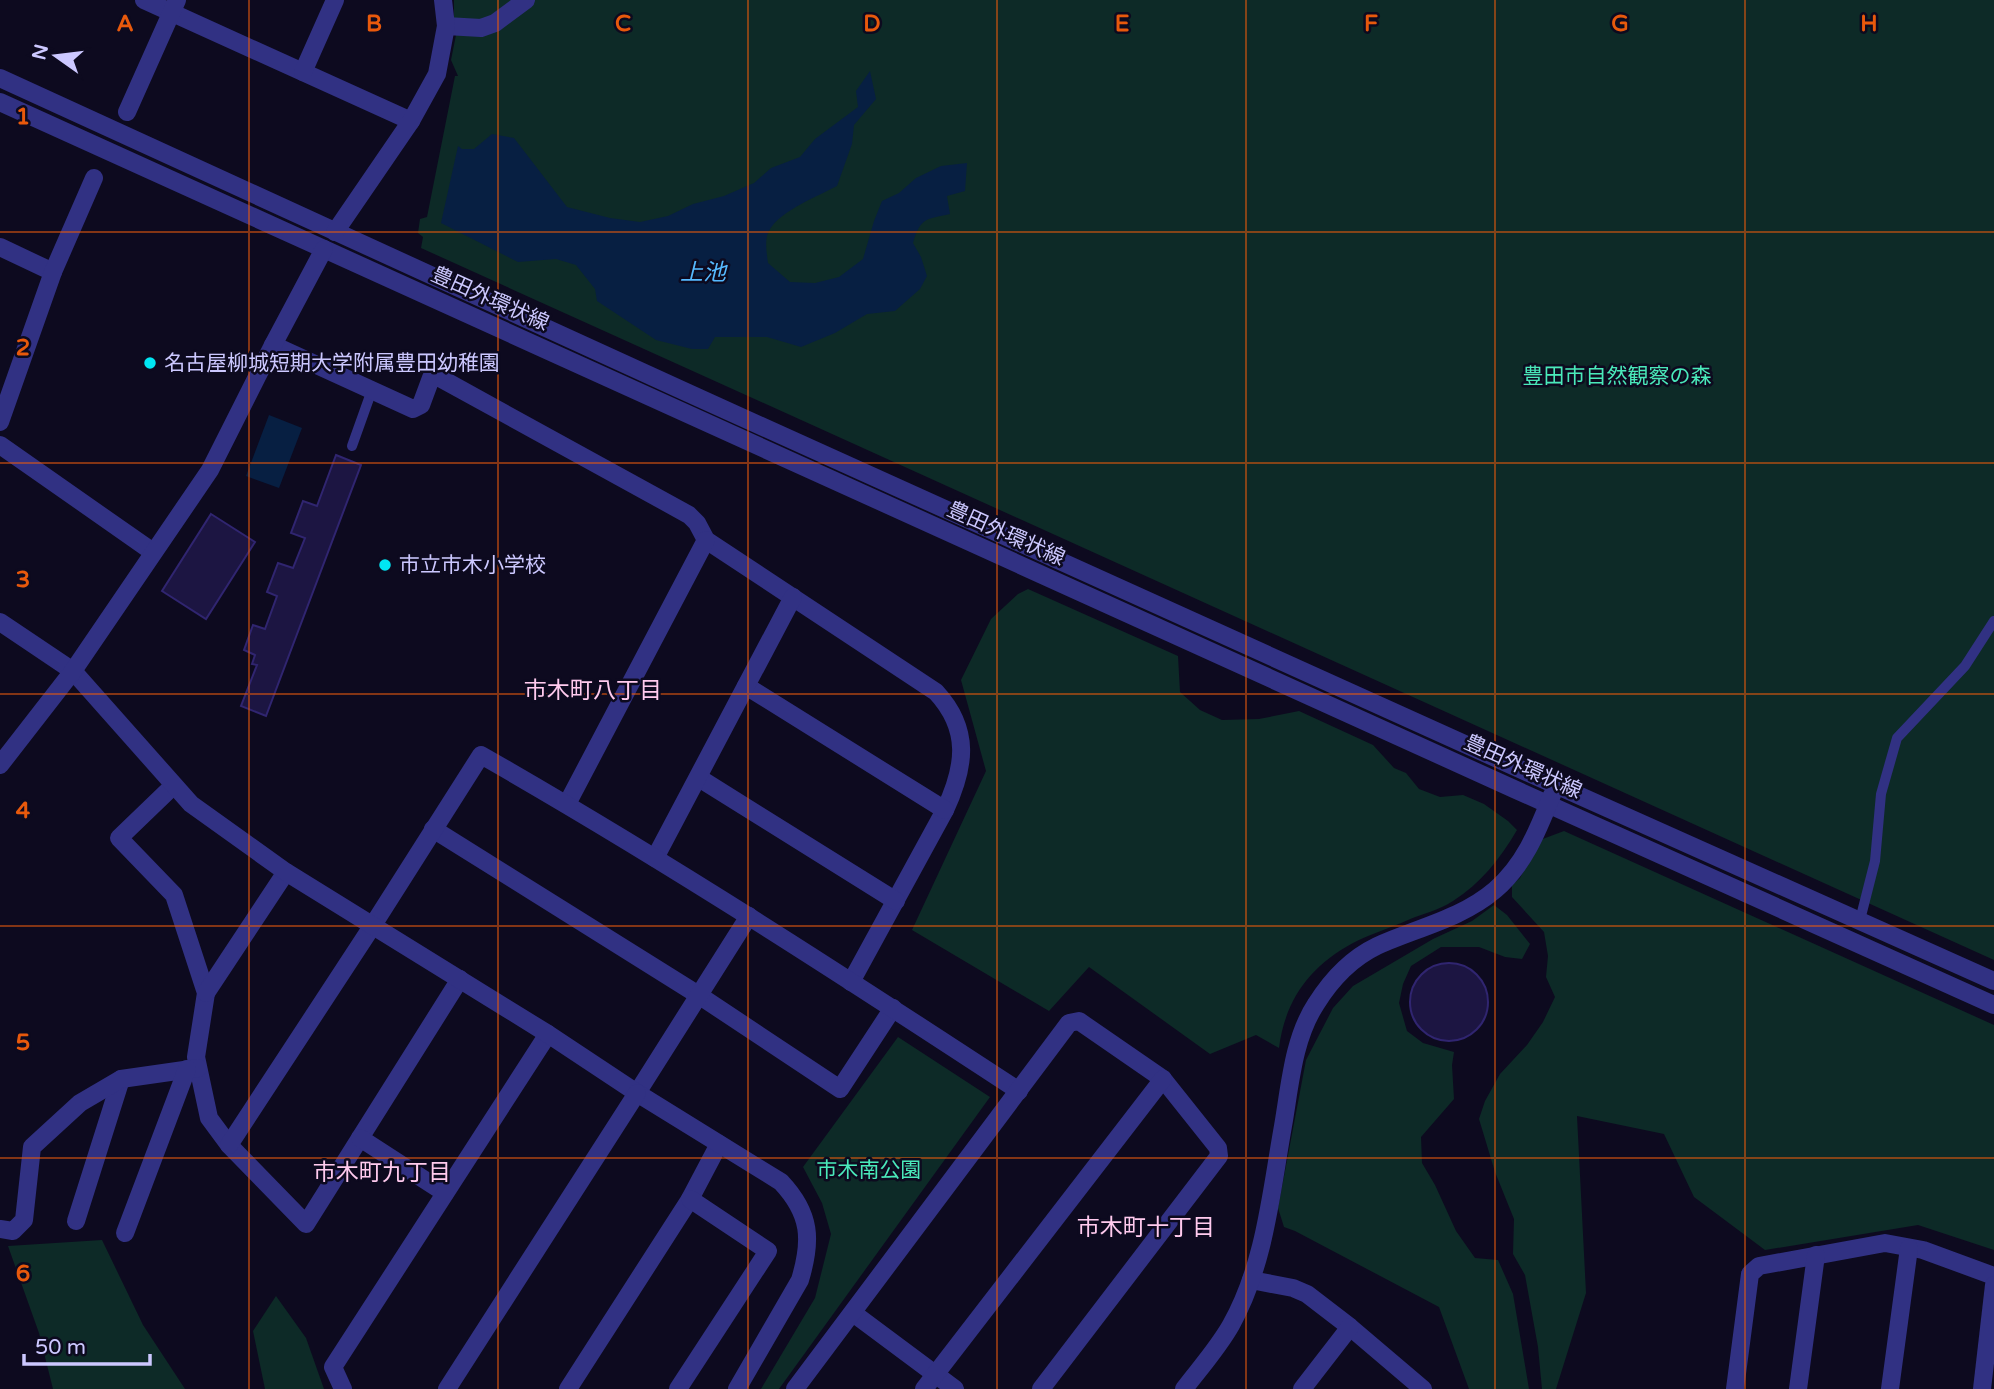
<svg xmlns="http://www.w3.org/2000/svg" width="1994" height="1389" font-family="'Varela Round','Noto Sans JP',sans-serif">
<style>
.green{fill:#0d2a27}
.water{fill:#071f42}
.building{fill:#1c1542;stroke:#302570;stroke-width:2}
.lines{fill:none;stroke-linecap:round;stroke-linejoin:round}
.service{stroke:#313183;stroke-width:10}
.minor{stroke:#313183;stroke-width:18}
.tertiary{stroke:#313183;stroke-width:18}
.grid{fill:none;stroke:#e8590c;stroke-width:2;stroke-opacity:0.55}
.poi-dot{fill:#00e6f3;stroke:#0d0a1f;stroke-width:2.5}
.labels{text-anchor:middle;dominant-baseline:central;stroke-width:5;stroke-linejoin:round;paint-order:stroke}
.street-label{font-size:21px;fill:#ccc8ff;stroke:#0d0a1f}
.poi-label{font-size:21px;fill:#ccc8ff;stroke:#0d0a1f;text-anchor:start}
.park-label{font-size:21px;fill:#4ae9ba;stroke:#0d0a1f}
.water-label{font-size:23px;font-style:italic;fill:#56b9ff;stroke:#0d0a1f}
.neighbourhood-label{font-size:23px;fill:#ffcaee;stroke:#0d0a1f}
.grid-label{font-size:23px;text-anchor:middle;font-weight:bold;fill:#e8590c;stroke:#0d0a1f;stroke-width:5;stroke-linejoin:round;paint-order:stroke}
</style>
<rect width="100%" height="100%" fill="#0d0a1f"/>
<g class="green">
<path d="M454,0H520L494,19L454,21Z"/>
<path d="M532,0H1994V960L421,248L423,237L418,233L420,219L427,217L455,76H458L451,60L456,35Z"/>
<path d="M1028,589L1178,656L1180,692L1200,710L1222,720L1259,719L1299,711L1373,745L1394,768L1406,773L1419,789L1440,797L1463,795L1484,804L1508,821L1517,830C1500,859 1481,883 1453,901C1439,910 1422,914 1408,920C1390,928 1370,934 1353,943C1310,966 1285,1000 1279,1048L1256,1035L1210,1054L1089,967L1049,1011L912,930L986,771L961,680L991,619L1018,594Z"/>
<path d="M1564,831L1994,1025V1250L1918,1225L1765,1250L1694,1197L1664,1134L1577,1116L1586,1293L1556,1389H1542L1538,1347L1525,1275L1513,1254L1514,1219L1495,1172L1479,1119L1485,1101L1500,1074L1527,1045L1543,1022L1555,997L1546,977L1548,956L1544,932L1512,897V885L1520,878L1540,840Z"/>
<path d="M1494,905L1507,915L1530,944L1522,959L1505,957L1479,947H1441L1411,966L1403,984L1399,1003L1407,1031L1423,1043L1454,1052L1452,1065L1454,1099L1421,1137L1422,1163L1435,1185L1456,1231L1475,1258L1498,1260L1513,1294L1529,1389H1469L1439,1307L1295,1231L1284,1227L1278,1208L1306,1060L1333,1008L1353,986L1433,939L1472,921Z"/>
<path d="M898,1037L990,1097L779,1389H761L815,1298L831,1234L822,1203L803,1167Z"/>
<path d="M102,1240L143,1325L185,1389H53L39,1333L8,1246Z"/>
<path d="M276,1296L306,1338L324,1389H265L253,1331Z"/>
</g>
<g class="water">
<path d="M870,71L876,99L854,125L852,144L837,186C817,197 773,213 767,236C765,244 767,255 768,263L790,282L815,283L839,277L863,259L874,221L882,201L899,193L916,178L941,166L967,163L965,191L947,196L950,214C926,219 920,218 913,243L921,257L927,276L920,289L895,311L867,314L835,333L801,347L767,337H715L708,349H692L656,340L597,301L595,289L576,265L556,259L518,262L441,223L458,146L462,149H474L492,134L514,138L567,207L610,218L640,222L668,216L693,204L724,196L754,183L771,168L800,157L815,139L858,107L856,91Z"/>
<path d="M269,415L302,428L279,488L246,476Z"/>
</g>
<g class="building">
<path d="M336,455L361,465L266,716L241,706L257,665L252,664L255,655L244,650L253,625L265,629L277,596L267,592L278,563L293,568L305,538L291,533L303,501L317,506Z"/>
<path d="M211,514L255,542L206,619L162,591Z"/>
<circle cx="1449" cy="1002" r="39"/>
</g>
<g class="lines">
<g class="service">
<path d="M352,446L372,390"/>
<path d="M1860,920L1875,861L1881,794L1897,738L1965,666L1994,621"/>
</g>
<g class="minor">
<path d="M144,0L411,121"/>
<path d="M446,26L481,28L495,23L526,0"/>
<path d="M303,72L335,0"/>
<path d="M127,112L177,0"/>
<path d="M0,247L53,272"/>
<path d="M273,345L413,409L421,405L431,378H440L689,515L697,523L706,540L936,692C971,730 965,767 945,810L851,982"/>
<path d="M0,422L53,272L94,178"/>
<path d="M0,445L153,552"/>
<path d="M0,622L73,671"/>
<path d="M746,686L945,810"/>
<path d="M699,778L896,901"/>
<path d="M173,786L119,838L174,895L206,993L196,1057L209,1118L229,1145L306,1224L460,979"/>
<path d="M567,804L706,540"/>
<path d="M433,829L700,996L840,1089L893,1008"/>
<path d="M655,858L793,597"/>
<path d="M206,993L286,872"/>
<path d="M637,1093L749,916"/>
<path d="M360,1138L445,1193"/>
<path d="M229,1145L373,925L481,755C665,860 842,975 1019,1091"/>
<path d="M76,1221L121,1079"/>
<path d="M0,1229L13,1231L24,1220L32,1147L80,1103L121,1079L198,1068"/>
<path d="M125,1233L187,1069"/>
<path d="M1251,1280L1293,1288L1307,1294L1350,1327L1423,1389"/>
<path d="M853,1313L955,1389"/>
<path d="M343,1389L333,1367L548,1034"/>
<path d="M568,1389L690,1199L719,1144"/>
<path d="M678,1389L768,1251L690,1199"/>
<path d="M795,1389L1069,1023L1079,1021L1163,1079L1218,1148L1219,1156L1041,1389"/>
<path d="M924,1389L1163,1079"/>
<path d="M1302,1389L1350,1327"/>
<path d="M1735,1389L1750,1274L1759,1266L1885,1243L1923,1250L1994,1276"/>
<path d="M1798,1389L1816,1255"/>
<path d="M1890,1389L1909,1248"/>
<path d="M1982,1389L1994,1285"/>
</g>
<g class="tertiary">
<path d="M0,78L686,392L1522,770L1994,981"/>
<path d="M0,102L1514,789C1675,860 1834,934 1994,1005"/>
<path d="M335,232L411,121L437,74L446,26L443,0"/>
<path d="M73,671L191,804L286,872L548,1034L637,1093L781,1182C811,1214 812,1240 800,1280L737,1389"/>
<path d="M0,765L73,671L210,470L273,345L324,249"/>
<path d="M447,1389L637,1093"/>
<path d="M1184,1389C1200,1368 1218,1348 1231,1325C1265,1264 1271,1193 1283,1126C1290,1086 1293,1039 1316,1004C1331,980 1350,959 1377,946C1416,928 1461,919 1495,890C1525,864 1538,830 1552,795"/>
</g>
</g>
<path class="grid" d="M249,0V1389M498,0V1389M748,0V1389M997,0V1389M1246,0V1389M1495,0V1389M1745,0V1389M0,232H1994M0,463H1994M0,694H1994M0,926H1994M0,1158H1994"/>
<g class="poi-dot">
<circle cx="150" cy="363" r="7"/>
<circle cx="385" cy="565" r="7"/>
</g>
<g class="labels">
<g class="street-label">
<text transform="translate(490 299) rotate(24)">豊田外環状線</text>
<text transform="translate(1006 534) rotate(24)">豊田外環状線</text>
<text transform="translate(1523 767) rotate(24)">豊田外環状線</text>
</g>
<g class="poi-label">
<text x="164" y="363">名古屋柳城短期大学附属豊田幼稚園</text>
<text x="399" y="565">市立市木小学校</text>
</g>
<g class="park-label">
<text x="1617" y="376">豊田市自然観察の森</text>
<text x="869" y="1170">市木南公園</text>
</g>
<g class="water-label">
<text x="703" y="273">上池</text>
</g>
<g class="neighbourhood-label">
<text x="593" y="691">市木町八丁目</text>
<text x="382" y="1173">市木町九丁目</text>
<text x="1146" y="1228">市木町十丁目</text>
</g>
</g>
<g class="grid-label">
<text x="125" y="31">A</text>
<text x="374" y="31">B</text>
<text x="623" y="31">C</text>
<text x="872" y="31">D</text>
<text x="1122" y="31">E</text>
<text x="1371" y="31">F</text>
<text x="1620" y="31">G</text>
<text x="1869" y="31">H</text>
<text x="23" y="124">1</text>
<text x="23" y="355">2</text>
<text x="23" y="587">3</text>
<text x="23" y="818">4</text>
<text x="23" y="1050">5</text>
<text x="23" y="1281">6</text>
</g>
<g transform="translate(56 56) rotate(284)" stroke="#0d0a1f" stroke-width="5" paint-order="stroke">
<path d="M0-5L12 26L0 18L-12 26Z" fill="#ccc8ff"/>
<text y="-10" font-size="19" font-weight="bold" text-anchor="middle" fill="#ccc8ff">N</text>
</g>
<path d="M24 1354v10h126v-10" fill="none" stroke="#ccc8ff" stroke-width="3.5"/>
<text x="35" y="1354" font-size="21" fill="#ccc8ff" stroke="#0d0a1f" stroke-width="5" paint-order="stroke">50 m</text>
</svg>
